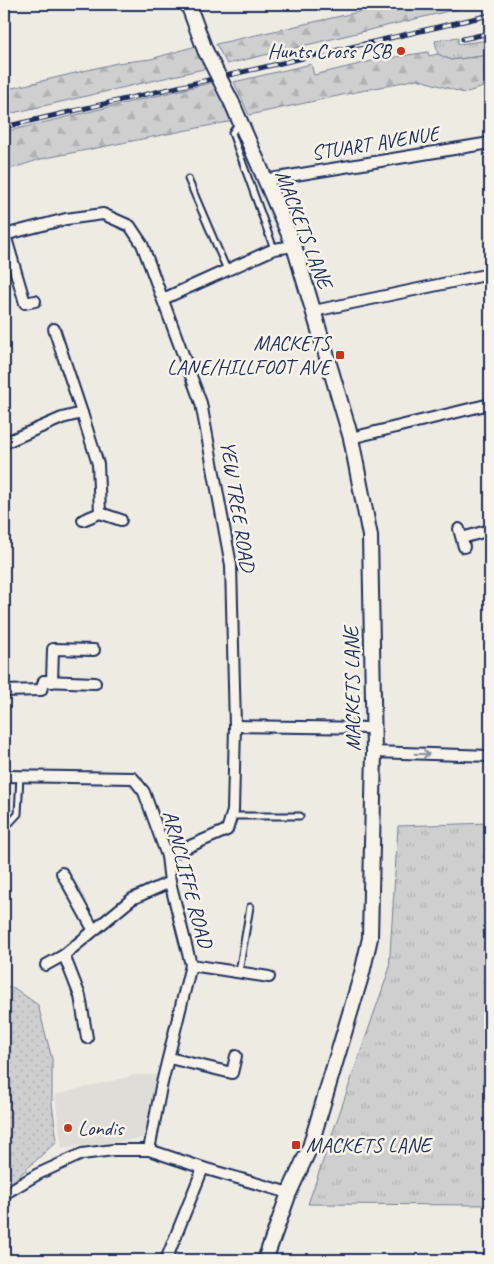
<svg xmlns="http://www.w3.org/2000/svg" width="494" height="1264" font-family="Caveat,sans-serif">
<style>
.built{fill:#deddd8}
.grass{fill:url(#grass-tufts);stroke:#757f96}
.forest{fill:url(#forest-firs);stroke:#757f96}
.park{fill:url(#park-dots);stroke:#757f96}
.lines{fill:none;stroke-linecap:round;stroke-linejoin:round}
.lane-casing{stroke:#1b2f5e;stroke-width:9}
.street-casing{stroke:#1b2f5e;stroke-width:14}
.secondary-casing{stroke:#1b2f5e;stroke-width:18}
.lane{stroke:#f7f3e8;stroke-width:5}
.street{stroke:#f7f3e8;stroke-width:10}
.secondary{stroke:#f7f3e8;stroke-width:14}
.rail-casing{stroke:#1b2f5e;stroke-width:5}
.rail{stroke:#f7f3e8;stroke-width:3;stroke-dasharray:9;stroke-linecap:butt}
.secondary-bridge-casing{stroke:#1b2f5e;stroke-width:18;stroke-linecap:butt}
.secondary-bridge{stroke:#f7f3e8;stroke-width:14}
.oneway{stroke:#8991a3}
.poi-dot{fill:#c8321e;stroke:#f7f3e8;stroke-width:2}
.labels{text-anchor:middle;dominant-baseline:central;stroke-width:5;stroke-linejoin:round;paint-order:stroke}
.poi-label{font-size:21px;fill:#1b2f5e;stroke:#f7f3e8;text-anchor:end}
.street-label{font-size:21px;fill:#1b2f5e;stroke:#f7f3e8}
</style>
<defs>
<pattern id="grass-tufts" width="24" height="20" patternUnits="userSpaceOnUse" patternTransform="scale(1.25)"><rect width="24" height="20" fill="#cfcfcf"/><path d="M3 7l-1-3M5 7V3M7 7l1-3M15 17l-1-3M17 17v-4M19 17l1-3" fill="none" stroke="#b1b2b4"/></pattern>
<pattern id="forest-firs" width="22" height="20" patternUnits="userSpaceOnUse" patternTransform="scale(1.25)"><rect width="22" height="20" fill="#cfcfcf"/><path d="M5 1l3.5 6h-7zM16 11l3.5 6h-7z" fill="#b1b2b4"/></pattern>
<pattern id="park-dots" width="8" height="8" patternUnits="userSpaceOnUse" patternTransform="scale(1.25)"><rect width="8" height="8" fill="#cfcfcf"/><path d="M2 2h.1M6 6h.1" fill="none" stroke="#b1b2b4" stroke-width="1.8" stroke-linecap="round"/></pattern>
</defs>
<rect width="100%" height="100%" fill="#eeebe2"/>
<filter id="ink" filterUnits="userSpaceOnUse"><feTurbulence type="fractalNoise" baseFrequency=".02" numOctaves="2"/><feDisplacementMap in="SourceGraphic" scale="10" xChannelSelector="R" yChannelSelector="G"/><feConvolveMatrix kernelMatrix="1 2 1 2 8 2 1 2 1" color-interpolation-filters="sRGB"/></filter>
<g filter="url(#ink)">
<path class="built" d="M135,1075H159L146,1138L62,1148L55,1095Z"/>
<g class="grass">
<path d="M458,37V44L490,40V55L451,60L438,54L435,41Z"/>
<path d="M490,823V1205L308,1204L389,970L398,826Z"/>
</g>
<g class="forest">
<path d="M394,4H478L227,64L216,44Z"/>
<path d="M196,46L208,68L4,115V90L117,63L151,59Z"/>
<path d="M428,52L429,56L438,54L451,60L490,55V85L464,93L417,79L249,115L234,82L311,64L314,75L376,60Z"/>
<path d="M214,82L233,121L41,159L4,171V132Z"/>
</g>
<path class="park" d="M4,985L14,988L38,1005L52,1059V1104L57,1141L4,1190Z"/>
<g class="lines">
<g class="lane-casing">
<g id="lane">
<path d="M238,124L232,133L274,249"/>
<path d="M188,179L227,270"/>
<path d="M232,816H300"/>
<path d="M4,829L18,814L20,776"/>
<path d="M239,972L250,907"/>
</g>
</g>
<g class="street-casing">
<g id="street">
<path d="M265,180L490,143"/>
<path d="M4,235L66,219L103,214L130,226L142,244L201,403L231,565L235,726L233,811L227,830L167,856"/>
<path d="M5,235L25,303L35,301"/>
<path d="M163,299L274,249L294,246"/>
<path d="M314,311L490,274"/>
<path d="M54,329L82,413"/>
<path d="M351,438L490,404"/>
<path d="M4,443L62,418L82,413L98,464L100,513"/>
<path d="M83,520L100,513L121,520"/>
<path d="M459,529L464,547"/>
<path d="M462,538L490,530"/>
<path d="M52,682L53,649L94,650"/>
<path d="M4,691L41,690L44,681L95,683"/>
<path d="M235,726L373,728"/>
<path d="M374,752L490,756"/>
<path d="M4,776L133,778L144,792L167,856L170,882L191,965L161,1087L149,1150"/>
<path d="M62,873L93,929"/>
<path d="M46,965L64,955"/>
<path d="M191,965L269,977"/>
<path d="M87,1038L80,996L64,955L132,899L170,882"/>
<path d="M169,1058L232,1073L236,1056"/>
<path d="M4,1194L38,1174L82,1154L113,1150H149L203,1168L289,1193"/>
<path d="M166,1260L203,1168"/>
</g>
</g>
<g class="secondary-casing">
<g id="secondary">
<path d="M188,4L205,50"/>
<path d="M232,103L294,246L351,438L370,536L374,752L370,938L362,973L310,1147L289,1193L265,1260"/>
</g>
</g>
<use href="#lane" class="lane"/>
<use href="#street" class="street"/>
<use href="#secondary" class="secondary"/>
<g class="rail-casing">
<g id="rail">
<path d="M463,39L490,33"/>
<path d="M4,127L490,15"/>
</g>
</g>
<use href="#rail" class="rail"/>
<g class="secondary-bridge-casing">
<path id="secondary-bridge" d="M205,50L232,103"/>
</g>
<use href="#secondary-bridge" class="secondary-bridge"/>
</g>
<defs><path id="oneway-shaft" d="M-6 0H5M1.5-3L5.5 0L1.5 3" fill="none" stroke-width="1.6" stroke-linecap="round" stroke-linejoin="round" transform="scale(1.25)"/></defs>
<use class="oneway" href="#oneway-shaft" transform="translate(422 754) rotate(2)"/>
</g>
<g class="poi-dot">
<circle cx="401" cy="51" r="5"/>
<rect x="335" y="350" width="10" height="10" rx="2.5"/>
<circle cx="68" cy="1128" r="5"/>
<rect x="291" y="1140" width="10" height="10" rx="2.5"/>
</g>
<g class="labels">
<g class="poi-label">
<text x="391" y="51">Hunts Cross PSB</text>
<text x="330" y="343">MACKETS<tspan x="330" dy="24">LANE/HILLFOOT AVE</tspan></text>
<text x="78" y="1128" text-anchor="start">Londis</text>
<text x="306" y="1145" text-anchor="start">MACKETS LANE</text>
</g>
<g class="street-label">
<text transform="translate(375 143) rotate(-9)">STUART AVENUE</text>
<text transform="translate(304 229) rotate(69)">MACKETS LANE</text>
<text transform="translate(238 506) rotate(81)">YEW TREE ROAD</text>
<text transform="translate(352 689) rotate(-91)">MACKETS LANE</text>
<text transform="translate(188 879) rotate(75)">ARNCLIFFE ROAD</text>
</g>
</g>
<rect width="494" height="1264" fill="none" stroke="#f7f3e8" stroke-width="20"/>
<rect x="10" y="10" width="474" height="1244" fill="none" stroke="#1b2f5e" stroke-width="2" filter="url(#ink)"/>
</svg>
